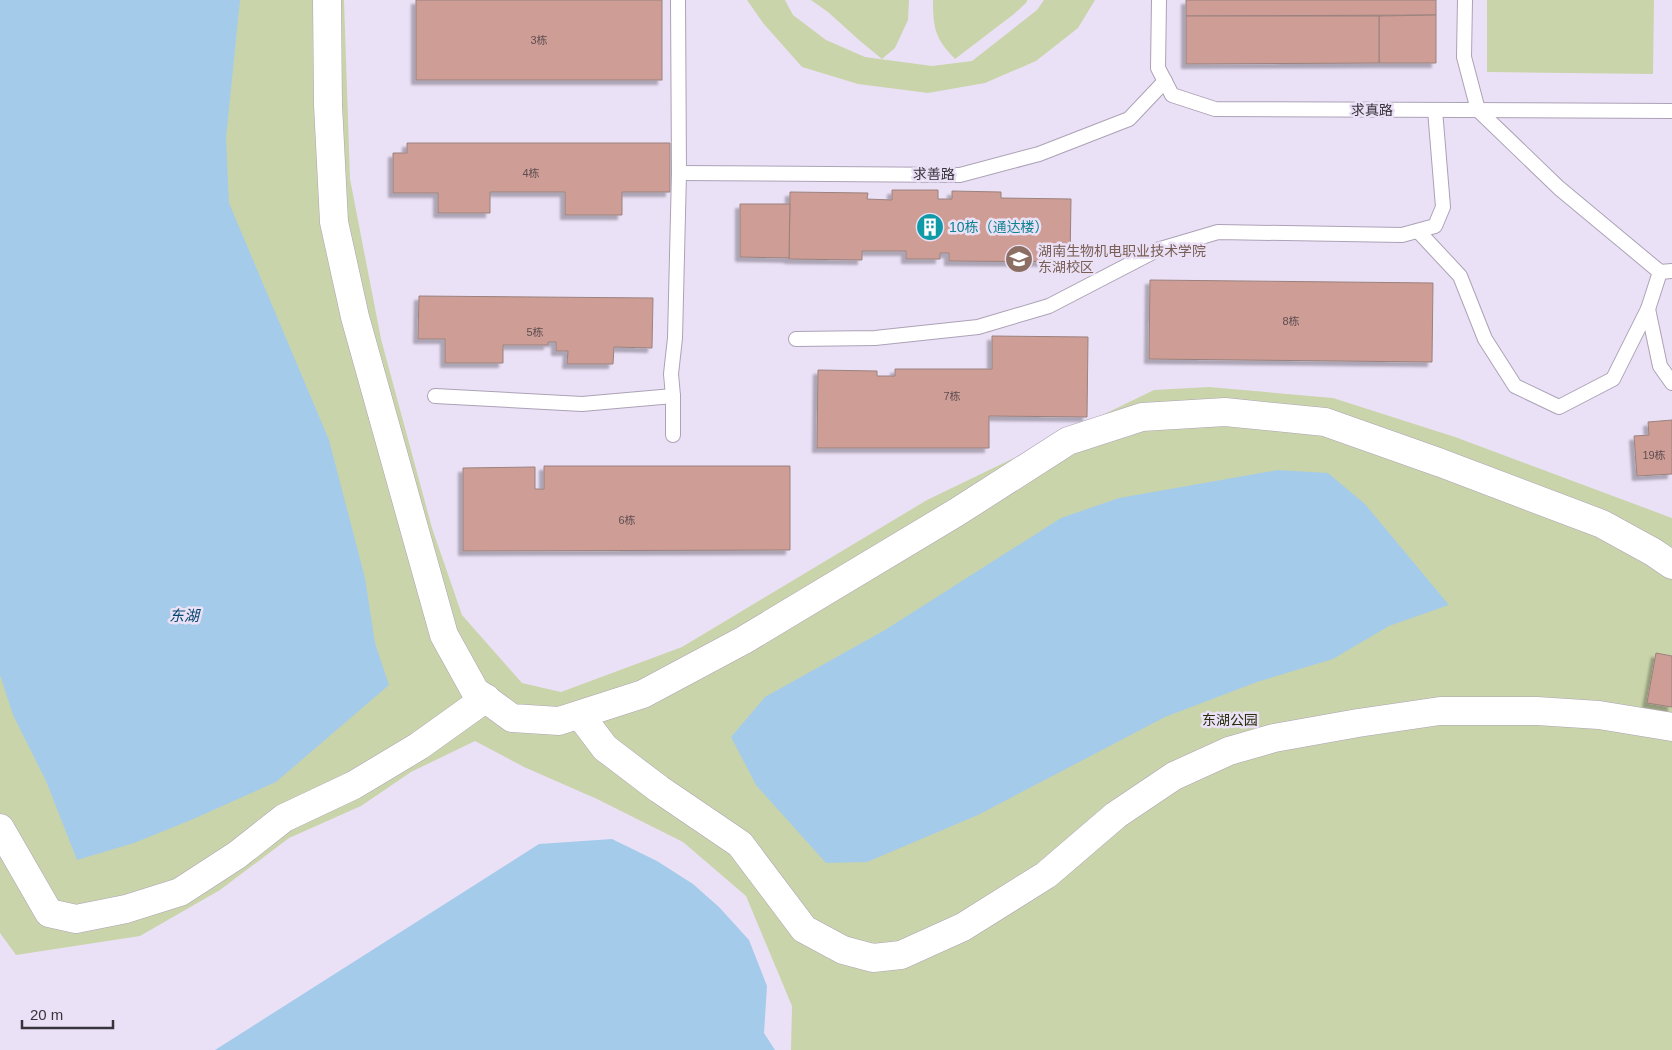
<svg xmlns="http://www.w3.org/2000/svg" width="1672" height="1050" font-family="Helvetica,'Noto Sans SC',sans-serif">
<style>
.green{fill:#cad4aa}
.water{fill:#a5cbea}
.building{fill:#ce9d95;stroke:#9a827e;filter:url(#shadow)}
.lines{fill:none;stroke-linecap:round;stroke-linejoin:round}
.service-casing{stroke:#aca2b6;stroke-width:16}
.minor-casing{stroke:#aca2b6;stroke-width:29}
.service{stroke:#fff;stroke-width:14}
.minor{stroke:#fff;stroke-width:28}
.labels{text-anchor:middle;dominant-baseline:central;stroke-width:5;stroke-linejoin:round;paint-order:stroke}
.number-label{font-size:11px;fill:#5e4e52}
.street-label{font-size:14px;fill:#38343c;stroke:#ebe1f7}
.culture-label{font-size:14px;fill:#0d838f;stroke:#ebe1f7;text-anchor:start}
.education-label{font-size:14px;fill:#785e54;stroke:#ebe1f7;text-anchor:start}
.park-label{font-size:14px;fill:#282e0b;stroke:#ebe1f7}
.water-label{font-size:15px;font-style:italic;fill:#05466e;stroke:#ebe1f7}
</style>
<defs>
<filter id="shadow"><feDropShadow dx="-4.5" dy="4.5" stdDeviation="1" flood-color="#0004"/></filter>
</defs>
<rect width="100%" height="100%" fill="#ebe1f7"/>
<g class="green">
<path d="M0,0H344L350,179L381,339L432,528L462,615L522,683L561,692L682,647L927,500L1154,390L1209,387L1333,398L1455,437L1672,518V1050H791L792,1006L746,896L683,842L597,799L524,767L475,741L411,772L361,806L289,838L220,890L140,936L16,955L0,933Z"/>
<path d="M747,0H785L793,15L826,40L865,57L932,66L972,61L1037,10L1044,0H1095L1078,28L1036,61L985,83L928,93L858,84L802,67L763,23Z"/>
<path d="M811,0H909L908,20L895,48L882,59L859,40L828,12Z"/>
<path d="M933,0H1027V2L1014,14L955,59C935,39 933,28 933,0Z"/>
<path d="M1487,0H1654L1653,74L1487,72Z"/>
</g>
<g class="water">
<path d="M0,0H240L226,138L229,203L329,440L365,578L375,643L389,685L276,782L191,820L134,843L77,860L46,781L13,715L0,675Z"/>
<path d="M1278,470L1328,473L1365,504L1449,605L1389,626L1333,659L1257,682L1165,717L978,815L867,862L826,863L756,785L731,737L765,697L885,630L1061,518L1119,498Z"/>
<path d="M612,839L657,861L693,884L719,907L749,940L767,986L764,1033L775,1050H215L539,844Z"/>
</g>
<g class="building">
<rect x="416" y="0" width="246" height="80"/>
<path d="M1186,0H1436V15L1186,16Z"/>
<path d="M1436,15V63H1379V16Z"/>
<path d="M1186,16H1379V63L1186,64Z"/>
<path d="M407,143H670V192H622V215H565V192H490V213H438V193H393V153H407Z"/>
<path d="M892,190H938V199H952V191L1001,192V198L1071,199L1070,262L949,261V253H940V259H906V251H862V260L789,259L790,192L868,193L867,199L892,200Z"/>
<path d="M740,204H790L789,258L740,257Z"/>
<path d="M1150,280L1433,283L1432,362L1149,359Z"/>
<path d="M419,296L653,298L652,348L614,347L613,364H567L568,351H556V342H548V345H503V363H445V339H418Z"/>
<path d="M992,336L1088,337L1087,417L989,416V448H817L818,370L877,371V376H895V369H992Z"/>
<path d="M1672,420V474L1637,476L1634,436L1649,435L1648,422Z"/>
<path d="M544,466H790V550L463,551V468L535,467V489H544Z"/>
<path d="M1656,653L1672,656V707L1647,703Z"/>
</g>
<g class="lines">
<g class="service-casing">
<g id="service">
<path d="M1159,0L1158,68L1172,95L1215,109L1672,111"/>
<path d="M1465,0L1464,57L1478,110L1559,188L1660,272L1672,271"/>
<path d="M679,173L960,175L1039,154L1129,119L1165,81"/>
<path d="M1418,231L1460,276L1485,339L1515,386L1559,407L1613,379L1648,309L1660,272"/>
<path d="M1648,309L1660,366L1672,383"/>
<path d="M796,339L875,338L978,327L1049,306L1157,250L1218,232L1402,235L1435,226L1443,207L1435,110"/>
<path d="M435,396L582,404L673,396"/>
<path d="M673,435V396L671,374L675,338L679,173L678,0"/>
</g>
</g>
<g class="minor-casing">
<g id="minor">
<path d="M327,0L328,105L334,222L355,317L444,635L475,691L512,718L559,721L643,694L744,640L957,512L1068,441L1142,417L1225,412L1325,422L1441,463L1602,524L1653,552L1672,565"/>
<path d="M580,715L605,748L659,789L740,844L804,929L843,950L873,958L901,955L963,927L1046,875L1116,815L1174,776L1229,751L1274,738L1358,723L1440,711H1537L1599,715L1672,727"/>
<path d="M0,828L49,913L76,919L126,909L180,892L237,855L284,818L354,785L419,746L486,698"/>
</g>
</g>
<use href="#service" class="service"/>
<use href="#minor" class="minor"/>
</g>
<defs>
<g id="building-disc" transform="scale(1.4375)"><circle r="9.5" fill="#0f9aa8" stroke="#ebe1f7"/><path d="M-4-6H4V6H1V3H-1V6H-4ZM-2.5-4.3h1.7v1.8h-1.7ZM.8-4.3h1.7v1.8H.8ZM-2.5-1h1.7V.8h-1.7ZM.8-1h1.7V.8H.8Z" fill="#fff"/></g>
<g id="university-disc" transform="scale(1.4375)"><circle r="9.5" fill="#8d6e63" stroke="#ebe1f7"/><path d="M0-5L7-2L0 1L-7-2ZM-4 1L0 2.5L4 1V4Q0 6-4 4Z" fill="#fff"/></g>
</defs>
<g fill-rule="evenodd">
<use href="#building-disc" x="930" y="227"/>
<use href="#university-disc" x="1019" y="259"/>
</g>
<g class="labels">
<g class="number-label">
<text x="539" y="40">3栋</text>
<text x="531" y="173">4栋</text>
<text x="1291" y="321">8栋</text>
<text x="535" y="332">5栋</text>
<text x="952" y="396">7栋</text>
<text x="1654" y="455">19栋</text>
<text x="627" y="520">6栋</text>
</g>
<g class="street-label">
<text x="1372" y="110">求真路</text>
<text x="934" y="174">求善路</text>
</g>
<g class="culture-label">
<text x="949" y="227">10栋（通达楼）</text>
</g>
<g class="education-label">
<text x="1038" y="251">湖南生物机电职业技术学院<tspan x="1038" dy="16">东湖校区</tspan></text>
</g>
<g class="park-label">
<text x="1230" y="720">东湖公园</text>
</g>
<g class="water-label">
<text x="184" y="615">东湖</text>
</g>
</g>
<path d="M22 1020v8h91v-8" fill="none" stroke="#38343c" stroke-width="2.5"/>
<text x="30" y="1020" font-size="15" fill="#38343c" stroke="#ebe1f7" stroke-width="4" paint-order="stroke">20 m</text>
</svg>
